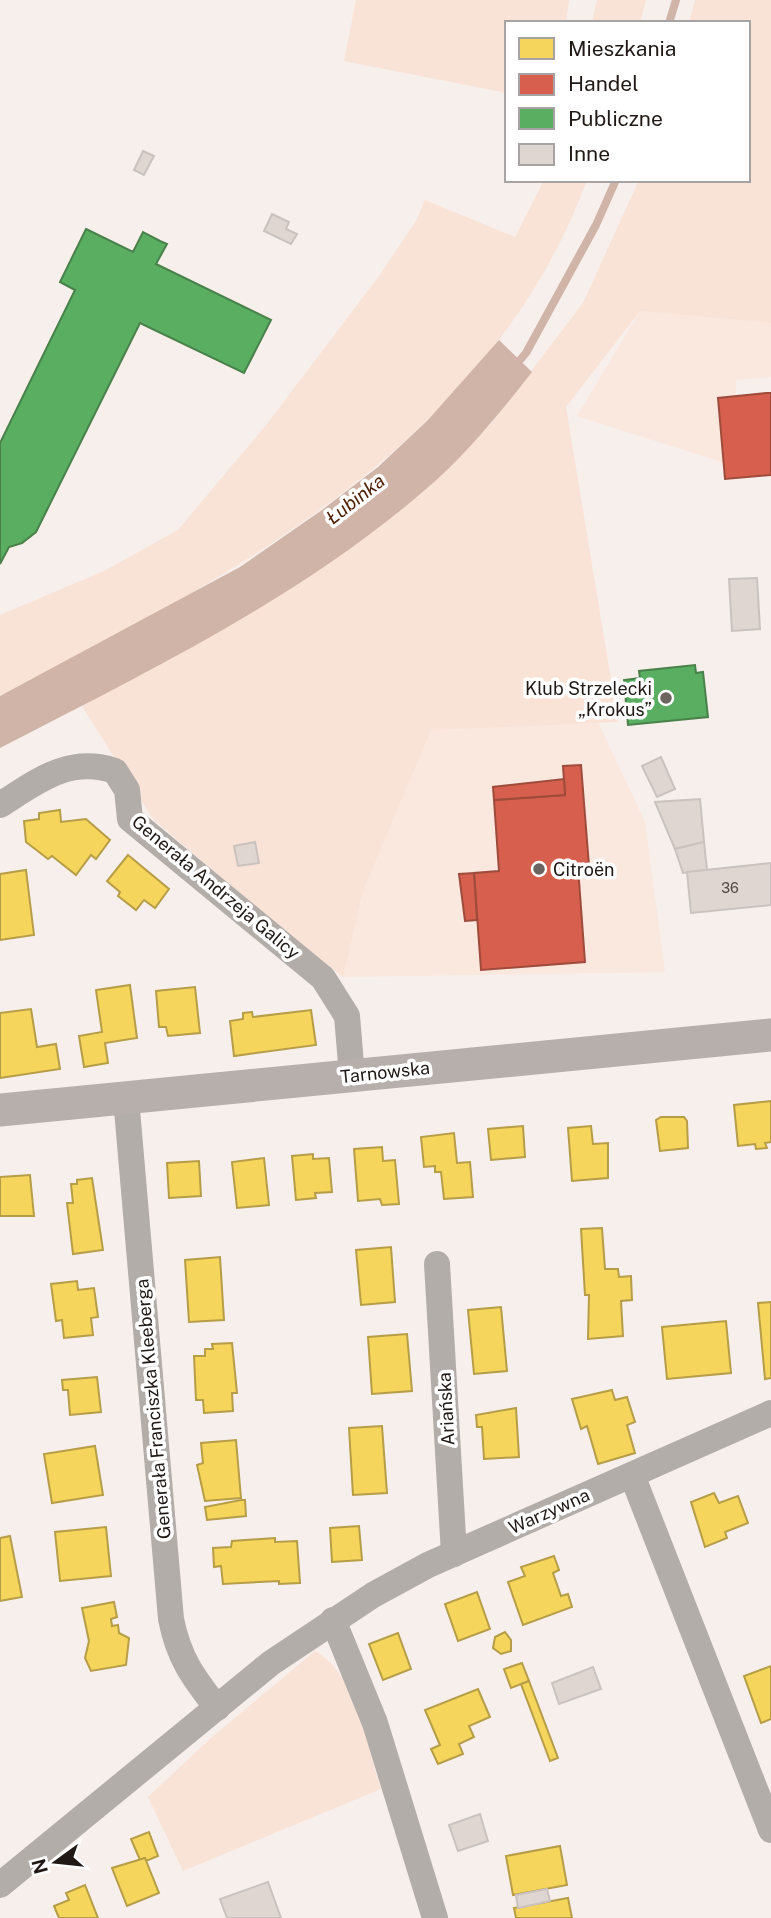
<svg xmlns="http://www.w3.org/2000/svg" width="771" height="1918" font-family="'Public Sans',sans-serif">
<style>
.built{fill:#fae7de}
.green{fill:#f9e2d6}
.water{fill:#cfb4a7}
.homes{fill:#f6d55c;stroke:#b69d47;stroke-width:2}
.shops{fill:#d6604d;stroke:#9f4b3c;stroke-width:2}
.public{fill:#5aae61;stroke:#49814a;stroke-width:2}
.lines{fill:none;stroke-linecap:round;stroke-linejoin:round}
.stream{stroke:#cfb4a7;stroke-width:8}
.building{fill:#e0d6d1;stroke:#cac2bf;stroke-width:2}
.minor{stroke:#b3adaa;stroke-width:26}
.major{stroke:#b6afab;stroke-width:33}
.poi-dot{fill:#6b6461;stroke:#fff;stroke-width:2.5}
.labels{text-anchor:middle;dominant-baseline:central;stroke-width:7;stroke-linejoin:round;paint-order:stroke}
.number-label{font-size:14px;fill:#504845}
.poi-label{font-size:18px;fill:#201916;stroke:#fff;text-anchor:end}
.street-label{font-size:18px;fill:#201916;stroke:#fff}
.water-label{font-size:19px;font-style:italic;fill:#4f2206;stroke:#fff}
</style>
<rect width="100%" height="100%" fill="#f7efeb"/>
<g class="built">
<path d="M640,311L771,323V377L736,380L734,466L577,416Z"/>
<path d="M597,720L645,822L665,972L343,977L363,891L431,730Z"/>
</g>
<g class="green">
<path d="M356,0H569L566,23H507V93L344,61Z"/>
<path d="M597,0H646L640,23H592Z"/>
<path d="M695,0H771V323L640,311L566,407L618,722L431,730L363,891L343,977L280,928L153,819L82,706L292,588L426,490L490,425L583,303L639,180H748V23H689Z"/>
<path d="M544,180H587C491,442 233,576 0,696V615L104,571L178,530L267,424L379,276L416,221L425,200L515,237Z"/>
<path d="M315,1651C356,1673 367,1746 381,1789L183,1871L148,1797L212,1737Z"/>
</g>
<path class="water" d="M499,340L532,372C499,414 466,455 425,490C300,598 147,672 0,748V696L240,567L322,510L378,467L428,420Z"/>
<g class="homes">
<path d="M60,810L61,822L86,819L110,840L96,859L91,855L76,875L52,856L48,859L26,842L24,821L39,819V813Z"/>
<path d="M128,855L169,889L155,908L144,900L136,910L118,896L120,892L107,881Z"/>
<path d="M26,870L34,935L0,940V874Z"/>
<path d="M130,985L137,1038L105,1043L108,1063L84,1067L79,1036L102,1032L96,990Z"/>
<path d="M195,987L200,1033L168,1036L166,1027H159L156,991Z"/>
<path d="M31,1009L37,1047L56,1044L60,1069L0,1078V1013Z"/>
<path d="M311,1010L316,1045L234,1056L230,1021L243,1019V1013L252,1012L253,1017Z"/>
<path d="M771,1101V1142L765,1143L767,1148L756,1149L755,1144L738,1146L734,1105Z"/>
<path d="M661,1117H684L687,1121L688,1148L660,1151L656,1120Z"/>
<path d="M523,1126L525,1157L491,1160L488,1129Z"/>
<path d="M591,1126L593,1144L608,1143V1178L572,1181L568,1128Z"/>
<path d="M454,1133L457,1163L470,1162L473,1197L444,1199L441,1172H435V1166L424,1167L421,1137Z"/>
<path d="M382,1147L383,1161L395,1160L399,1204L382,1205L380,1199L358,1201L354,1149Z"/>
<path d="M313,1154V1159L329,1158L332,1192L315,1193L316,1198L296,1200L292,1156Z"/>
<path d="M264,1158L269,1205L237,1208L232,1162Z"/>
<path d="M199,1161L201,1196L169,1198L167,1163Z"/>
<path d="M30,1175L34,1216H0V1177Z"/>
<path d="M92,1178L103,1250L73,1254L67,1203H73L71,1184H77V1180Z"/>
<path d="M602,1228L605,1269H618L619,1277L631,1276L632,1300L621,1301L623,1336L588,1339L589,1295H585L581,1229Z"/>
<path d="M391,1247L395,1302L361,1305L356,1250Z"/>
<path d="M220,1257L224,1320L189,1322L185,1260Z"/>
<path d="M77,1281L78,1290L94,1288L98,1317L91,1318L93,1335L64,1338L62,1320L56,1321L51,1284Z"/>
<path d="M771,1302V1378L765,1379L758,1303Z"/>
<path d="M501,1307L507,1371L474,1374L468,1310Z"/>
<path d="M726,1321L731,1373L667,1379L662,1327Z"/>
<path d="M407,1334L412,1391L372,1394L368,1337Z"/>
<path d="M232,1343L237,1393H232L233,1411L204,1413L203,1400H196L194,1356H205V1349H213L212,1344Z"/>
<path d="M97,1377L101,1412L70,1415L68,1390H63L62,1380Z"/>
<path d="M612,1390L615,1400L627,1397L635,1422L627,1425L635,1453L598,1464L587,1426L581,1429L572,1399Z"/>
<path d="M516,1408L519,1457L484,1459L482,1427H477L476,1415Z"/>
<path d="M382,1426L387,1493L353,1495L349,1428Z"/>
<path d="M236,1440L241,1498L205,1501L197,1465L203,1463L201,1443Z"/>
<path d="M95,1446L103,1495L52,1503L44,1454Z"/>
<path d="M714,1493L719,1503L738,1496L748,1523L725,1532L727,1538L705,1547L691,1502Z"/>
<path d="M241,1500H245L246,1516L207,1520L205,1507Z"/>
<path d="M359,1526L362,1560L332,1562L330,1528Z"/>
<path d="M106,1527L111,1576L60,1581L55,1532Z"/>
<path d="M10,1536L22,1597L0,1601V1538Z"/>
<path d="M275,1538V1542L297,1541L300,1583L279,1584V1581L223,1584L221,1566L214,1567L213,1548L231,1547L232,1541Z"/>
<path d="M554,1556L559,1570L553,1573L561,1596L568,1594L572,1607L523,1625L508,1582L525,1576L521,1567Z"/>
<path d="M477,1592L490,1629L458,1641L445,1604Z"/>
<path d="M114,1602L117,1617L111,1619L112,1626L118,1625L119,1633L129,1638L126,1665L91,1671L85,1658L89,1641L82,1608Z"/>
<path d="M505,1632L511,1640V1651L501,1654L493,1648L495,1637Z"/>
<path d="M398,1633L411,1669L383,1680L369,1644Z"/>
<path d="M522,1663L529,1681L511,1688L504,1669Z"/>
<path d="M771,1666V1719L761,1723L744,1676Z"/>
<path d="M529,1681L558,1758L550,1761L521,1684Z"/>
<path d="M478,1689L490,1717L469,1726L474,1737L459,1744L463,1754L438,1764L431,1749L440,1745L425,1710Z"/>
<path d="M149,1832L158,1856L146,1861L145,1858L140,1860L131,1839Z"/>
<path d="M560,1846L567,1885L513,1895L506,1856Z"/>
<path d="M145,1858L159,1893L127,1906L112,1868Z"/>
<path d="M85,1885L98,1918H59L54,1906L69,1900L66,1893Z"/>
<path d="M568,1898L572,1918H516L514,1908Z"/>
</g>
<g class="shops">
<path d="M766,393H771V475L725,479L718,398Z"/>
<path d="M581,765L589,866L578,867L585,962L481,970L474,873L499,871L494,800L565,795L563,766Z"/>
<path d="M564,779L565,795L494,800L493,787Z"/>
<path d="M474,873L477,920L465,921L459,874Z"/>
</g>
<g class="public">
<path d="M86,229L133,252L143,232L160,241L167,244L156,264L271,320L244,373L140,323L36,532L22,543L9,547L0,564V443L75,290L60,282Z"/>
<path d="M695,665L696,673L703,672L708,717L628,725L624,680L640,678L639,671Z"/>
</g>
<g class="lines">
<g class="stream">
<path d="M669,23L676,0"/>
<path d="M514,367L526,353L596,225L616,180"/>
</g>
</g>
<g class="building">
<path d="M143,151L154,156L144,175L134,170Z"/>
<path d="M272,214L289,222L286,229L297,234L291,244L264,231Z"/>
<path d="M757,578L760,629L732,631L729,579Z"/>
<path d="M661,757L675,789L657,797L642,766Z"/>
<path d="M700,799L704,842L675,849L655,802Z"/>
<path d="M255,842L259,863L238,866L234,846Z"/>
<path d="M704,842L707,870L683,873L675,849Z"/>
<path d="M771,863V905L691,913L687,872Z"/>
<path d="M593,1667L601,1689L559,1704L552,1683Z"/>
<path d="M480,1814L488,1841L458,1851L449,1825Z"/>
<path d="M268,1882L281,1918H227L220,1899Z"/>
<path d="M547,1889L550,1901L518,1908L516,1895Z"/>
</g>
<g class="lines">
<g class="minor">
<path d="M0,805C36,782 69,755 115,771L127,790L130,819L323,978L347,1016L352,1076"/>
<path d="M126,1098L171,1619C179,1659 193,1677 217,1708"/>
<path d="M437,1264L454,1554"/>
<path d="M632,1475L771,1830"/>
<path d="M333,1620L375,1723L435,1918"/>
<path d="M0,1885L271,1663L373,1595L428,1565L771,1413"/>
</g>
<path class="major" d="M0,1110L771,1035"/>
</g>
<g class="poi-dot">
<circle cx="666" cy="698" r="7"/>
<circle cx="539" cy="869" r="7"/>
</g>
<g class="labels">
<g class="number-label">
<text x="730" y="888">36</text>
</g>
<g class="poi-label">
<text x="652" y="688">Klub Strzelecki<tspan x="652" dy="21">„Krokus”</tspan></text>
<text x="553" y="869" text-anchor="start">Citroën</text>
</g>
<g class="street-label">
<text transform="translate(216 887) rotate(40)">Generała Andrzeja Galicy</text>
<text transform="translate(385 1072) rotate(-6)">Tarnowska</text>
<text transform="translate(153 1409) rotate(-95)">Generała Franciszka Kleeberga</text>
<text transform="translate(446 1409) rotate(-93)">Ariańska</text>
<text transform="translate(549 1511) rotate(-24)">Warzywna</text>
</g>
<g class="water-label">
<text transform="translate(355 499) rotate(-38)">Łubinka</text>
</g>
</g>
<rect x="505" y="21" width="245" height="161" fill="#ffffff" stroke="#a6a3a2" stroke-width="2"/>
<rect x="519" y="38" width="35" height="21" fill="#f6d55c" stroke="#a6a3a2" stroke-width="2"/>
<text x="568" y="56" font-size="21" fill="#201916">Mieszkania</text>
<rect x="519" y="74" width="35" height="21" fill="#d6604d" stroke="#a6a3a2" stroke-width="2"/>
<text x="568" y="91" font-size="21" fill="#201916">Handel</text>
<rect x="519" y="108" width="35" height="21" fill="#5aae61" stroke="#a6a3a2" stroke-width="2"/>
<text x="568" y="126" font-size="21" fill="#201916">Publiczne</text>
<rect x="519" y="144" width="35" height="21" fill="#e0d6d1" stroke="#a6a3a2" stroke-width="2"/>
<text x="568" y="161" font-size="21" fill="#201916">Inne</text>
<g transform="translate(56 1862) rotate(255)" stroke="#ffffff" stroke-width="5" paint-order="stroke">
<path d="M0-5L12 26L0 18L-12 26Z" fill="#201916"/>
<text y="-10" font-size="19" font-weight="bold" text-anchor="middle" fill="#201916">N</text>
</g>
</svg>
